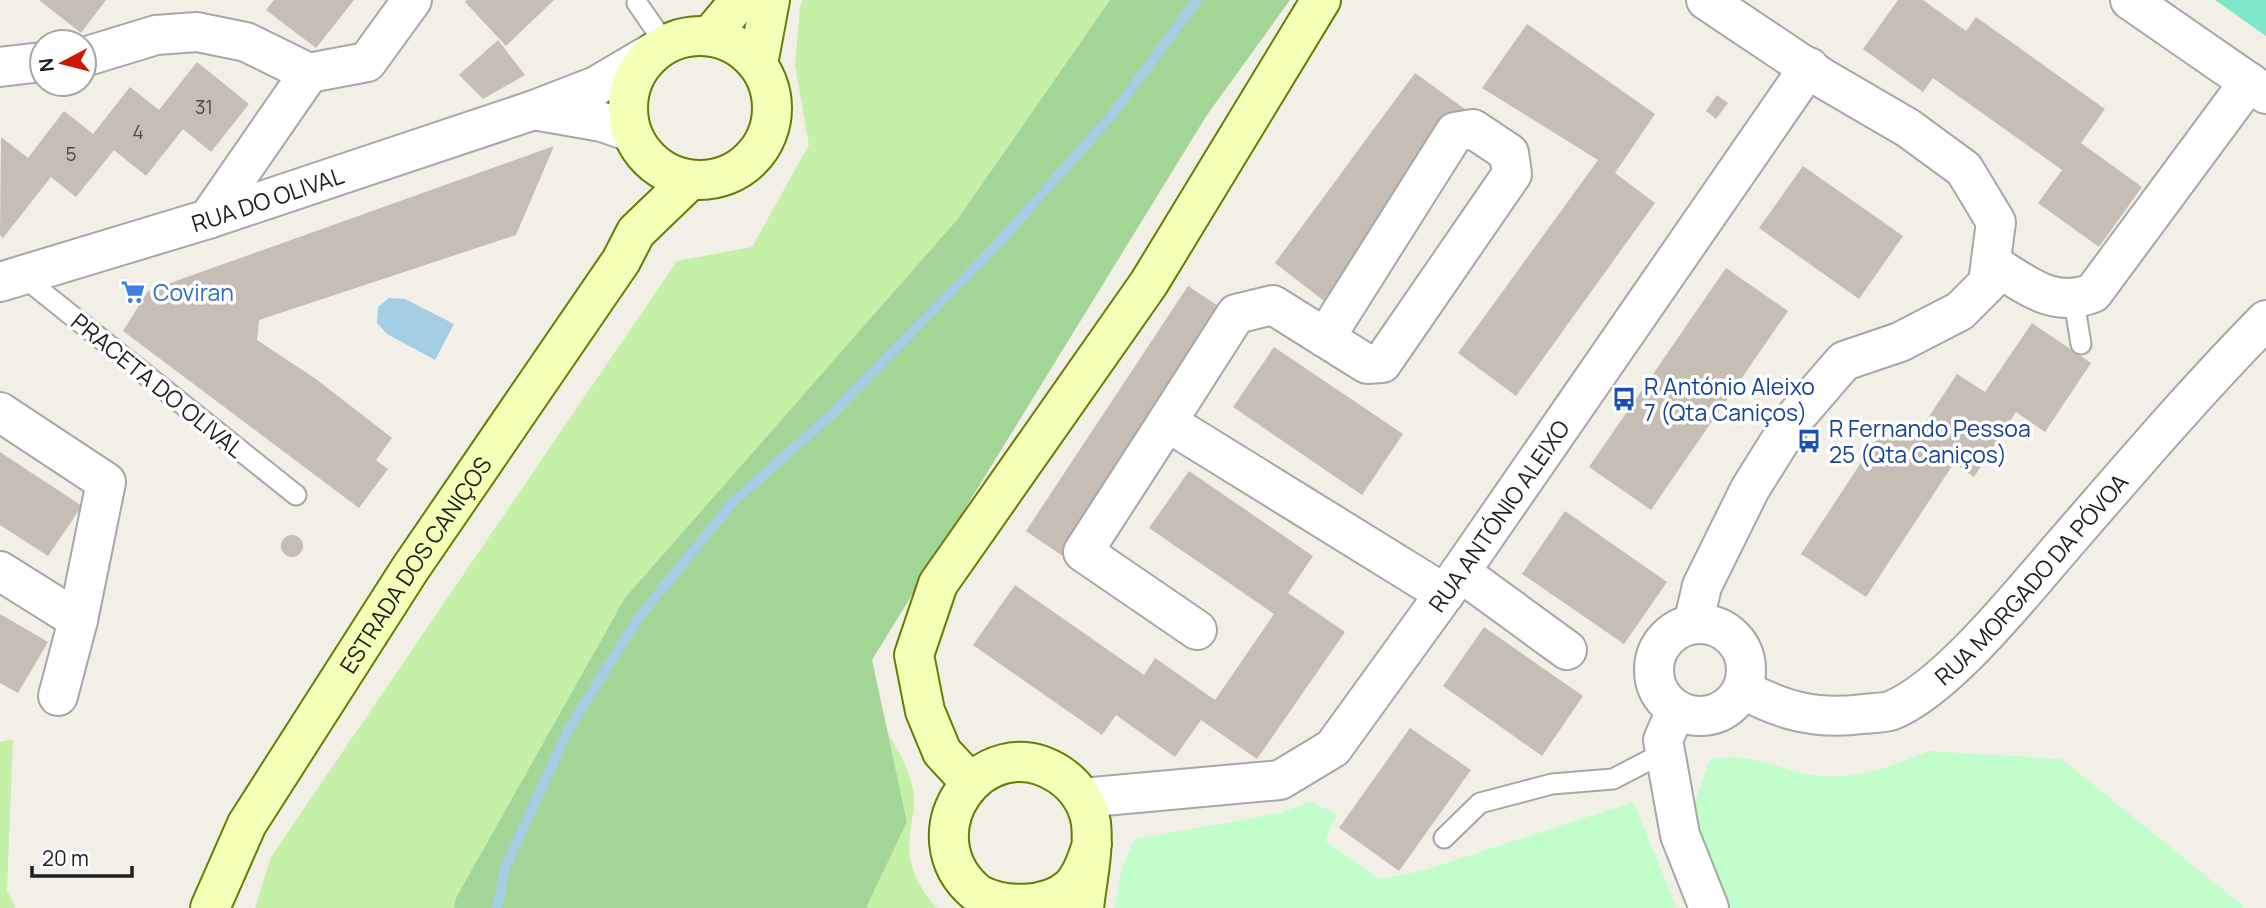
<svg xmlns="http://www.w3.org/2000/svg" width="2266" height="908" font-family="Manrope,sans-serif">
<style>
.grass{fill:#c4f0a8}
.forest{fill:#a3d597}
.park{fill:#c1fecc}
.pitch{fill:#7ee7c9}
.water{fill:#a3cee3}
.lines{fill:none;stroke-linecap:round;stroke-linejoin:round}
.stream{stroke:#a3cee3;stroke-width:10}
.building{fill:#c6beb5}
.lane-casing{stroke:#a7a7a7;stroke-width:23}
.street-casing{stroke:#a7a7a7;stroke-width:42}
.secondary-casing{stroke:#657f00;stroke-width:42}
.lane{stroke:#fff;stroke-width:19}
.street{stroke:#fff;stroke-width:38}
.secondary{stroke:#f4ffb7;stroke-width:38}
.labels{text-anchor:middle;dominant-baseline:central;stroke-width:7;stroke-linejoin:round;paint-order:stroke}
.number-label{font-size:19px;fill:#4a4845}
.street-label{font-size:23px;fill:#202020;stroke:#fff}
.shop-label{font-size:23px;fill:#366cbe;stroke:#fff;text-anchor:start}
.transit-label{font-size:23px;fill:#164399;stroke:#fff;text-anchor:start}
</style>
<rect width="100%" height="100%" fill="#f2efe6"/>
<g class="grass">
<path d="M803,0H1110L957,220L456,898L454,908H255L271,857L677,261L752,247L809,145L795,65L800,7Z"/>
<path d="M888,733C899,753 912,773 914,797C915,809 911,823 910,835C906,864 918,887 937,908H866L907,822Z"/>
<path d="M13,739L7,891L16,908H0V742Z"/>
</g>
<path class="forest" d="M1110,0H1290L1207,115L872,660L907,822L866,908H454L456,898L625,598L957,220Z"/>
<g class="park">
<path d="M1929,751L2061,759L2246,908H1717L1691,811L1710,760C1747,749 1782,772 1820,776C1859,780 1893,765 1929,751Z"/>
<path d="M1311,802L1337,814L1325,841L1380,879L1425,870L1633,802L1677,908H1115L1122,867L1135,839L1280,813Z"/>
</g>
<path class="pitch" d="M2215,0H2266V36Z"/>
<path class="water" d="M389,298L405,299L454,324L435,360L387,334L377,323L378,307Z"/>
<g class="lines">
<path class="stream" d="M497,908L505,868L568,730L639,617L733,502L831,415L992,250L1112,115L1197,0"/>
</g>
<g class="building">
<path d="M39,0H106L81,33Z"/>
<path d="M274,0H354L316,48L266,10Z"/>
<path d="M467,0H554L506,46L465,2Z"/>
<path d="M1898,0H1923L1966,31L1976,17L2105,109L2081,143L2142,187L2099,247L2038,203L2062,170L1933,78L1923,92L1863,49Z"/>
<path d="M1527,24L1655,114L1615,173L1655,203L1516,396L1458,353L1598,160L1482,88Z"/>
<path d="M498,40L525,75L483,99L459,75Z"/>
<path d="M197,62L249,104L211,152L183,129L146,176L114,150L76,197L51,177L3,238L0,235L1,137L28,158L64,111L93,134L130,87L159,110Z"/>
<path d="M1415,73L1473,115L1333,308L1275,263Z"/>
<path d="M1717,95L1728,103L1716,119L1706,111Z"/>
<path d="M554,146L516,235L259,320L257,340L316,379L392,438L376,460L388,469L359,508L123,331L148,291Z"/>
<path d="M1803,166L1903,236L1859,299L1759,228Z"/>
<path d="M1726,268L1788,311L1651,510L1589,467Z"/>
<path d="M1188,286L1229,313L1067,559L1026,531Z"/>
<path d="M2032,323L2091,363L2045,432L2016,412L1974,477L1954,463L1866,597L1801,554L1889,420L1915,438L1957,374L1985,392Z"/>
<path d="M1274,347L1403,434L1362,495L1233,407Z"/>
<path d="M0,452L82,506L48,556L0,525Z"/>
<path d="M1189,471L1313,556L1288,593L1345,632L1257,759L1201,720L1175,757L1116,715L1102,735L973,645L1015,585L1144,675L1155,658L1215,700L1274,614L1149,528Z"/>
<path d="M1565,511L1667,582L1624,644L1522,574Z"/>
<circle cx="292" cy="546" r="11"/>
<path d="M0,614L48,642L18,693L0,683Z"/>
<path d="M1484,627L1583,696L1542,756L1443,686Z"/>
<path d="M1410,728L1471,770L1399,871L1339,828Z"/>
</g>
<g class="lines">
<g class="lane-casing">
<g id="lane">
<path d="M637,3L666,45"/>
<path d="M21,275L296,495"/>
<path d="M2074,301L2081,344"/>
<path d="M1444,838L1480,803L1552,784L1613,779L1665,752"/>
</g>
</g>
<g class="street-casing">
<g id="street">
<path d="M2130,0L2266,94"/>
<path d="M84,57L156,35L197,32L246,42L309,73L367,62L412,0"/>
<path d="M0,67L42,62"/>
<path d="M534,110L602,122L631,132"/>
<path d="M208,219L309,73"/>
<path d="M1991,263C2026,284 2052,309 2093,293L2249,82"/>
<path id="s1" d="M0,282L208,219L534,110L596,86L657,50"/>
<path d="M1325,338L1455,132L1473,129L1509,153L1512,174L1382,363L1367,364L1273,305L1236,314L1167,422L1445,594"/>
<path d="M0,412L106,482L78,620L58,696"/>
<path d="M1167,422L1083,552L1197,630"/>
<path d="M0,571L78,620"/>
<path d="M1460,572L1567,650"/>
<circle cx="1700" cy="670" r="46"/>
<path d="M1693,624L1702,586L1750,489L1793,420L1844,361L1900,342L1960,311L1988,283L1996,222L1964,169L1908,128L1824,79L1706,0"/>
<path id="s2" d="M1742,689C1783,711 1816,720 1863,714C1871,713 1882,713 1890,711C1945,690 2021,594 2061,548C2128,471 2194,393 2266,320"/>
<path d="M1676,710L1663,740L1680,835L1709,908"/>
<path id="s3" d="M1082,798L1280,780L1333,748L1456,578L1809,67"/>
</g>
</g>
<g class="secondary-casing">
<g id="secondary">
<circle cx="700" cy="108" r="72"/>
<path d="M710,36L740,0"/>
<path d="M758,64L770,0"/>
<path d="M970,782L942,752L925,711L914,655L938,584L1149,283L1321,0"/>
<path id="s4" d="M210,908L247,824L410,569L621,261L636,232L690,180"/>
<path d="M1084,908C1087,880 1094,851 1091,823C1088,803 1076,786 1060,775C983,724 905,835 978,894C1004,908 1048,908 1071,887C1082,875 1087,860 1092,844"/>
</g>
</g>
<use href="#lane" class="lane"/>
<use href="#street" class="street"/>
<use href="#secondary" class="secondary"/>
</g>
<defs>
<g id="supermarket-bare" transform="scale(1.89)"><path d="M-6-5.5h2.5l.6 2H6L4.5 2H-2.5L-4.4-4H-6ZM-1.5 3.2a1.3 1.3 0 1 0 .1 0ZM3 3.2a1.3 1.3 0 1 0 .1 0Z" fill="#3f7fe0" stroke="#fff" stroke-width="2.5" paint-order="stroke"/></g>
<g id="bus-bare" transform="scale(1.89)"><path d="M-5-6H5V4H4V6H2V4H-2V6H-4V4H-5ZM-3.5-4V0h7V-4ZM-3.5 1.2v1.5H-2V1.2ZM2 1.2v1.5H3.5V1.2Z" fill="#1a4fb4" stroke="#fff" stroke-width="2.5" paint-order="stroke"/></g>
</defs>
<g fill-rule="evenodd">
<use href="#supermarket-bare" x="133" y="292"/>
<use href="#bus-bare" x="1624" y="399"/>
<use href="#bus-bare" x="1809" y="441"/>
</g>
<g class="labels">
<g class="number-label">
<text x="204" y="107">31</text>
<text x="138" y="132">4</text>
<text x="71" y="154">5</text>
</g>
<g class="street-label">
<text stroke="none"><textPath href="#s1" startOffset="280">RUA DO OLIVAL</textPath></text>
<text transform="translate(158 385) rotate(39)">PRACETA DO OLIVAL</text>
<text stroke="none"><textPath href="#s3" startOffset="546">RUA ANTÓNIO ALEIXO</textPath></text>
<text stroke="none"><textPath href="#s4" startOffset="401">ESTRADA DOS CANIÇOS</textPath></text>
<text stroke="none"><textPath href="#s2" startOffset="348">RUA MORGADO DA PÓVOA</textPath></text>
</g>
<g class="shop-label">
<text x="153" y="292">Coviran</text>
</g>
<g class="transit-label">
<text x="1644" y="386">R António Aleixo<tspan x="1644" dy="26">7 (Qta Caniços)</tspan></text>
<text x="1829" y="428">R Fernando Pessoa<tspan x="1829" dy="26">25 (Qta Caniços)</tspan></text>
</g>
</g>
<g transform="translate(63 63) rotate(263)"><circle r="33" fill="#ffffff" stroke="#a6a6a6" stroke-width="2"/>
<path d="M0-5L12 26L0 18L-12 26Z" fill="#d11500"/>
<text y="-10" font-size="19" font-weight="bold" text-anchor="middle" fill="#202020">N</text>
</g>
<path d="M32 866v10h100v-10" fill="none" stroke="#202020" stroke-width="3.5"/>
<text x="42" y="866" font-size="21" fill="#202020" stroke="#ffffff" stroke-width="5" paint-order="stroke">20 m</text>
</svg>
